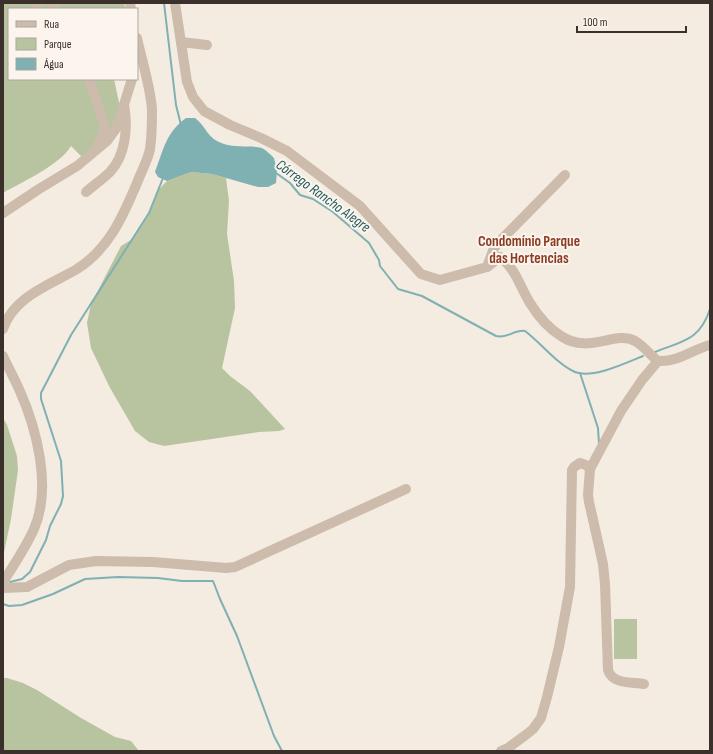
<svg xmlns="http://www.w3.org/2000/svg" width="713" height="754" font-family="'Sofia Sans Condensed',sans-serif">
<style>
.green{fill:#b8c4a0}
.water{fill:#7fb0b2}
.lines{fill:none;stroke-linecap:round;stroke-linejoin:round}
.stream{stroke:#7fb0b2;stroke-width:2}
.minor{stroke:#cdbbac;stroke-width:10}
.labels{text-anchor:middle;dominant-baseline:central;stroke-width:4;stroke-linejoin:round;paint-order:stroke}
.water-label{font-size:15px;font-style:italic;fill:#1f5a5e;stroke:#fbf5ee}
.neighbourhood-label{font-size:15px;font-weight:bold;fill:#8c3b22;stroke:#fbf5ee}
</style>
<rect width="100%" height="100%" fill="#f4ebe1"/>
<g class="green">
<path d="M3,3H124L126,9H9V79H114L120,107L117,124L83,158L71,146C60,165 22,182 3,193Z"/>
<path d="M191,172L212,174L226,178L229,201L227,234L234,281L235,308L222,368L230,376L250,391L285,429L279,431L259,432L164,446L149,442L135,431L109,386L91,348L87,323L91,304L121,246L131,240L141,227L148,216L158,190L167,181Z"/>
<path d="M3,418L7,425L17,456L18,470L11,519L3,557Z"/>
<rect x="614" y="619" width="23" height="40"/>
<path d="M3,678H7L23,683L37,690L81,718L115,737L131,741L139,751H3Z"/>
</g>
<path class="water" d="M186,118H195C207,127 206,138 224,144C236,148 252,145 262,148C266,150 271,155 274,158L277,170L276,183L268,187H258L212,174L191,172L167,181L158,177L155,172C163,151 166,132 186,118Z"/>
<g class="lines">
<g class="stream">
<path d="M164,3L176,105L181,125"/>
<path d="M276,173L290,183L300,195L313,199L333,212L369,243L379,260L380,266L398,289L422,296L496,336C507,339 515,329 525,331C541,343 558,365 575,372C592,379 626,363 643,356"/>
<path d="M655,352C683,341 700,340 710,309"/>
<path d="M580,373L598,428L599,444"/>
<path d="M10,582L22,579L30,572L46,540L50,526L61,504L63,496L61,461L41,399V393L71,335L149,213L163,178"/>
<path d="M3,604L9,606L22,605L53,594L85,579L118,577L158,578L182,581H213L220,599L237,636L274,736L282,751"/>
</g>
<g class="minor">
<path d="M37,3V9"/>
<path d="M53,3L54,9"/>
<path d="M130,3L131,9"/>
<path d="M175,3L187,82L193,97L204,111L230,125L261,138L287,151L360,206L421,274L440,280L487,267L494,248L499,242L565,175"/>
<path d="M181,42L207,45"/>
<path d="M89,79L104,124V133L97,147"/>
<path d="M86,192C94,185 103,179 110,172C126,155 128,127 124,105"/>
<path d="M3,213L39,189L77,166L107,141L117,127L132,79"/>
<path d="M487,267L500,257C516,269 520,287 530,303C538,316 548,328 561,336C589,355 614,330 635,341C644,346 650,355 658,361C679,362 691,350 710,345"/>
<path d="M3,329C14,296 50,285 77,269C109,249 123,216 137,183C141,172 148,160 150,149C152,136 152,122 152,109C150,85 142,61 137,38"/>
<path d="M3,356C8,367 14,378 19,389C37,429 52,488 34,529C26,547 14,565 3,582"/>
<path d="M3,588L27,587L69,565L96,561L153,562L226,568L235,567L406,489"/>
<path d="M644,684C631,682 612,684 608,670L605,584L603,564L589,502L588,495L590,469L621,411L642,380L658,361"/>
<path d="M501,751L508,748L527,734L533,729L541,718L547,697L559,647L570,587L572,470L574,467L580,463L586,465L590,469"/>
</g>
</g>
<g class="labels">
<g class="water-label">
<text transform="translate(323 196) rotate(36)">Córrego Rancho Alegre</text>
</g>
<g class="neighbourhood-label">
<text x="529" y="241">Condomínio Parque<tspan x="529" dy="17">das Hortencias</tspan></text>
</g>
</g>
<rect width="713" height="754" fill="none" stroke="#3b302b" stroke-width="8"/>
<rect x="8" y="8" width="130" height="72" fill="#fbf5ee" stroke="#aea6a0"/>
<rect x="16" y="21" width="20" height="6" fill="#cdbbac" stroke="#aea6a0"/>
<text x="44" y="28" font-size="12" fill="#3b302b">Rua</text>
<rect x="16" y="38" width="20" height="12" fill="#b8c4a0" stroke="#aea6a0"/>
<text x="44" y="48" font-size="12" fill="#3b302b">Parque</text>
<rect x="16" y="58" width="20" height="12" fill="#7fb0b2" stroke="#aea6a0"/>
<text x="44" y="68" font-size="12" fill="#3b302b">Água</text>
<path d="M577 26v6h109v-6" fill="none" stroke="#3b302b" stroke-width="2"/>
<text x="583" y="26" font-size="12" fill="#3b302b" stroke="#fbf5ee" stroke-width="3" paint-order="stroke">100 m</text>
</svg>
